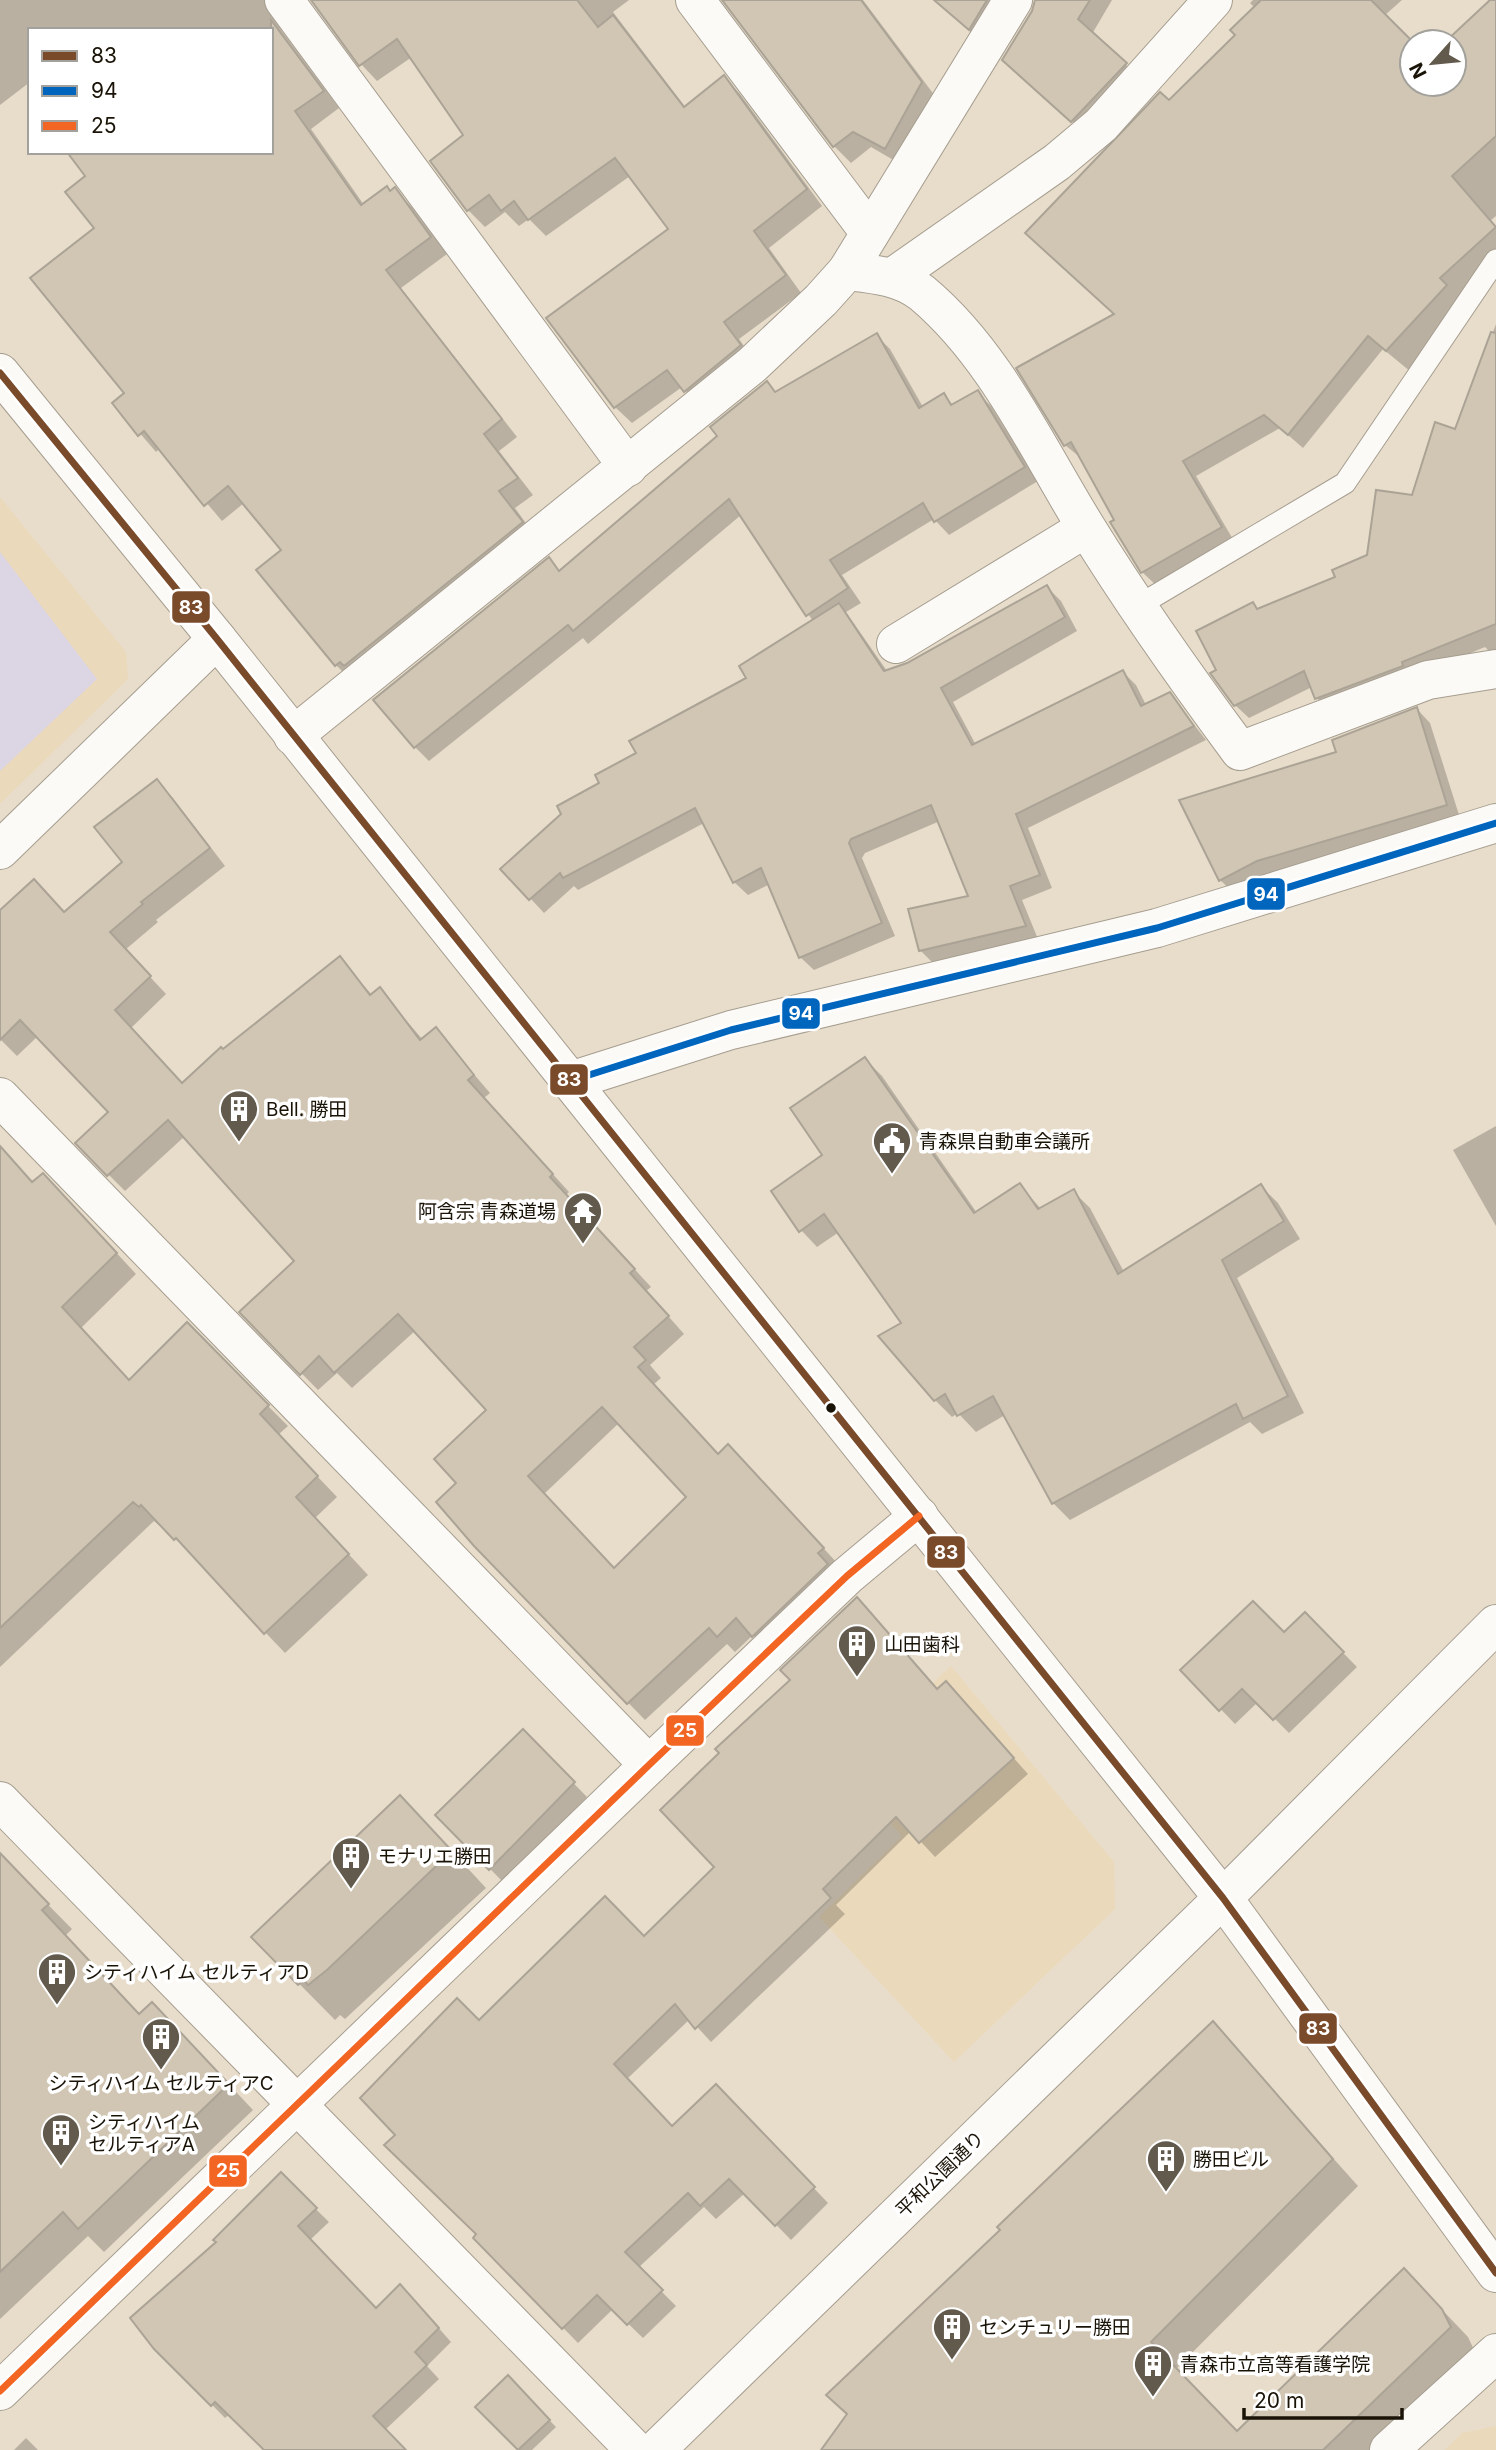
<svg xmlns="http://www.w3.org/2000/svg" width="1496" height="2450" font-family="Inter,'Noto Sans JP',sans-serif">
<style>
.built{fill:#ebd9bb}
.green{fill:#dcd5e4}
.shadow{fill:#0003;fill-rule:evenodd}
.building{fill:#d1c6b4;stroke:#aba395;stroke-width:2;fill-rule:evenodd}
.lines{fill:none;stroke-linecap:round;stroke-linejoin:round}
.service-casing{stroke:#a59d8f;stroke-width:23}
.minor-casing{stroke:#a59d8f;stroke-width:40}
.tertiary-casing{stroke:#a59d8f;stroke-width:40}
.service{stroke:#fcfaf7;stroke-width:21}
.minor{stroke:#fcfaf7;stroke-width:38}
.tertiary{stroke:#fcfaf7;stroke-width:38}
.bus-1-casing{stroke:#fff;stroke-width:12}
.bus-2-casing{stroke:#fff;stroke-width:12}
.bus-3-casing{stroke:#fff;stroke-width:12}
.bus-1{stroke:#7a4b2a;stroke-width:7}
.bus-2{stroke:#0065bd;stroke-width:7}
.bus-3{stroke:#f26522;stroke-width:7}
.bus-dot{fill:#1a1307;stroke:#fff;stroke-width:2.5}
.labels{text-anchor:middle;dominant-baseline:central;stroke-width:7;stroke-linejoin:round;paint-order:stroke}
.poi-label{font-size:19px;fill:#1a1307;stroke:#fff;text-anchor:start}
.street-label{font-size:19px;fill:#1a1307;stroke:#fff}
.line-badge{stroke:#fff;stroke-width:2.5}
.badge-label{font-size:19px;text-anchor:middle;font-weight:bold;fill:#fff}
</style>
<rect width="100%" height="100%" fill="#e8ddcb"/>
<g class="built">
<path d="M0,497L126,652L128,679L0,804Z"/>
<path d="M951,1666L1114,1862L1115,1909L954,2062L819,1917L902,1836L839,1770Z"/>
<path d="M1496,2426V2450H1445L1462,2433Z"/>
</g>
<path class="green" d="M0,552L97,679L0,771Z"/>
<g class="shadow">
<path d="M0,0H287L278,20L282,31L339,108L311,129L364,205L395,190L411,206L447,254L401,288L517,437L499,451L533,495L515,508L538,540L353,682L336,665L283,551L244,503L222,521L160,448L156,452L114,403L126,394L271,152V30H30V82L0,105Z"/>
<path d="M313,0H629L613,12L686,108L724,77L740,94L822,206L769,248L801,293L739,339L756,363L702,407L682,387L632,423L615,407L671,229L630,176L546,236L529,219L519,226L505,212L485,227L468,210L466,135L412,57L377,81L361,64Z"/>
<path d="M725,0H863L938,100L902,165L871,147L851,163L834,146Z"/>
<path d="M935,0H1017L986,46Z"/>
<path d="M1039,0H1112L1092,34L1140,78L1086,134L1018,74Z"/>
<path d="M1253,0H1402L1384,16L1412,84H1454V42H1448L1496,0V216L1491,220L1496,226V269L1411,372L1383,349L1303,448L1280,428L1196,476L1234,541L1157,586L1142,572L1081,458L1065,445L1116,315L1170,103L1238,35L1255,8L1250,3Z"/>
<path d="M1496,324V658L1485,647L1330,712L1317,698L1312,687L1249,718L1235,705L1218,671L1253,604L1259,610L1338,578L1369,557L1456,431Z"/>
<path d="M876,335L890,349L923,407L944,395L953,405L977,392L991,406L1038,481L949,535L934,519L842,575L861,603L846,612L887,671L908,664L1047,587L1061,601L1077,631L953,702L976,745L1123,672L1136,685L1146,705L1170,694L1206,740L1028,828L1052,888L1022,900L1038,939L934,964L920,950L970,897L940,821L865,853L862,858L895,936L814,970L800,957L770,884L748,895L734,882L704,823L578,890L574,886L544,913L503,869L638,754L749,678L813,621L741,515L588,644L583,638L429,761L415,747L549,560L560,572L719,437L767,383L777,393Z"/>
<path d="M1417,709L1430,723L1460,818L1234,893L1220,880L1339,753Z"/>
<path d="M156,781L173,798L225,866L156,920L158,922L125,950L166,994L131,1028L183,1085L340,959L373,996L380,990L423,1040L436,1030L490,1093L484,1098L569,1192L566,1195L651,1287L646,1291L684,1334L650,1365L661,1378L653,1385L719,1455L745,1464L840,1566L770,1652L753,1635L735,1652L727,1644L645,1720L475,1545L459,1483L489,1410L416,1330L352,1388L337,1373L318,1390L241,1312L296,1261L185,1136L125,1191L77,1143L111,1112L38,1036L17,1056L0,1039V912L65,914L124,862ZM619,1423L689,1497L615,1570L544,1494Z"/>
<path d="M865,1059L882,1076L977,1213L1020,1185L1041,1209L1073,1191L1090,1208L1124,1272L1261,1186L1278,1203L1300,1239L1237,1278L1304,1413L1262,1434L1250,1422L1070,1520L1053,1503L1005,1415L976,1432L958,1413L952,1417L935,1400L903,1324L839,1232L817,1247L801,1230L825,1155Z"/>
<path d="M1496,1126V1226L1453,1150Z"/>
<path d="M0,1147L34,1184L63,1195L136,1274L81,1328L130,1381L187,1325L288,1426L278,1435L337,1497L315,1518L368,1575L285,1653L162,1524L160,1526L154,1521L0,1667Z"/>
<path d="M1305,1614L1357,1667L1289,1733L1258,1702L1235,1724L1183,1670L1284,1634Z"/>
<path d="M938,1691L960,1698L1028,1774L935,1857L911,1831L836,1905L845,1914L711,2042L690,2019L627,2079L672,2128L731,2101L828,2203L791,2240L745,2193L716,2219L704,2207L638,2268L676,2306L643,2338L613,2309L578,2343L475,2238L478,2235L398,2135L479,2022L644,1938Z"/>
<path d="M523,1731L587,1797L503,1882L437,1815Z"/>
<path d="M435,1833L486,1888L345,2019L340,2015L335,2020L253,1937Z"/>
<path d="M0,1856L72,1929L65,1936L139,2016L176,2028L253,2110L104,2252L88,2236L0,2319Z"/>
<path d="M1213,2024L1358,2186L1176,2369L1237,2433L1430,2297L1468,2337L1476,2354L1376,2450H823L1003,2230Z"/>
<path d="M281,2175L329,2222L310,2240L376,2310L413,2299L451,2342L427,2366L439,2379L385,2430L404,2450H266L230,2414L225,2418L156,2348L218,2243Z"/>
<path d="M508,2378L556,2427L532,2450H520L478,2407Z"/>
<path d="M26,2438L38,2450H14Z"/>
</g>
<g class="building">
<path d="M311,0H577L598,27L613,15L684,107L724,75L807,189L754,231L786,275L724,322L741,345L684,392L667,370L614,408L546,318L668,229L615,158L528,220L514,201L501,211L489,195L467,211L430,161L463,135L397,39L359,66Z"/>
<path d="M722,0H861L922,82L885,149L853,132L833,147Z"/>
<path d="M934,0H987L969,30Z"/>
<path d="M1035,0H1090L1078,19L1127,63L1071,122L1002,60L1032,11Z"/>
<path d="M1261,0H1371L1413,42L1412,84H1454V42H1445L1490,0H1496V136L1452,176L1496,227L1440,278L1447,285L1386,351L1368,336L1288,435L1264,415L1183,461L1222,527L1141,573L1110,522L1114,520L1071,442L1064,446L1016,368L1114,314L1025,233L1160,92L1169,100L1235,35L1230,30Z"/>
<path d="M271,20L324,91L295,111L361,205L387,186L390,191L395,187L431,237L386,270L502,419L484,434L518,478L499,491L523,522L344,666L340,662L335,666L256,570L281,550L228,486L204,506L144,431L138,436L112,403L124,393L30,278L94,228L65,192L85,176L67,152H271Z"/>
<path d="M1491,332L1496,333V624L1402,662L1403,666L1315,699L1304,671L1234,706L1210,673L1216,670L1196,631L1253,602L1257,609L1335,577L1332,570L1367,555L1376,490L1412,495L1435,422L1455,429Z"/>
<path d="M877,333L919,408L944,393L951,405L978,390L1025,467L934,522L923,503L830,560L848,588L806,616L729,499L573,631L568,625L414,748L373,700L549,557L559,571L717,436L710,427L767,381L775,392Z"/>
<path d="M1047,585L1065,617L941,688L972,745L1123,670L1141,706L1170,692L1194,726L1016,814L1040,875L1010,886L1026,926L919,951L908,909L968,896L931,805L851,839L849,843L882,923L799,958L761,868L733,883L695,808L563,878L560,873L529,900L500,869L561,814L557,806L599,783L595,775L636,753L629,741L746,678L739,666L839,603L884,671L907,663Z"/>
<path d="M1417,707L1447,805L1257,861L1219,881L1179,800L1336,752L1332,740Z"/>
<path d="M157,779L210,848L141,902L143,904L110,932L151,976L115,1010L182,1083L221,1047L223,1049L340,956L370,995L380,987L420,1040L436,1027L474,1075L468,1080L553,1174L550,1177L635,1269L630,1273L669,1316L634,1347L646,1360L638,1367L718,1454L728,1444L824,1548L818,1553L828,1564L752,1637L736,1618L717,1637L709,1628L627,1704L474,1546L436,1502L456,1483L434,1459L486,1410L398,1314L334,1373L319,1356L300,1375L239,1312L294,1261L168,1120L107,1176L75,1143L108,1112L20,1020L0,1040V910L34,879L64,912L122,862L94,827ZM602,1407L686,1497L614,1568L528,1476Z"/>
<path d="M865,1057L974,1213L1020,1183L1038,1209L1074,1189L1118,1274L1261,1184L1284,1221L1222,1260L1288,1396L1243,1419L1236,1404L1052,1504L993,1396L957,1416L945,1394L934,1401L878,1336L901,1323L824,1214L799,1232L771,1191L822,1155L790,1108Z"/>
<path d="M0,1146L32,1182L43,1173L117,1253L62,1307L129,1380L187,1322L269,1405L260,1414L318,1476L296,1497L349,1554L264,1634L176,1538L174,1540L141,1505L139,1507L133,1502L0,1628Z"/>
<path d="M857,1597L937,1689L946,1681L1014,1758L919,1843L896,1817L823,1889L831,1898L695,2029L675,2004L614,2064L672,2126L716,2084L815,2187L775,2226L729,2179L700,2206L688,2193L625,2252L663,2290L627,2325L597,2295L562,2329L473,2238L476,2234L384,2145L395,2135L360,2098L457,1998L479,2020L605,1896L644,1936L714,1867L660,1810L719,1753L715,1749L790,1680L780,1670Z"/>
<path d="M1253,1601L1284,1632L1305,1612L1344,1652L1273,1720L1242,1689L1219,1711L1180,1670Z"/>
<path d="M523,1729L575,1782L489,1870L435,1815Z"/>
<path d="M400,1795L452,1851L327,1970L308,1985L304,1980L298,1985L251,1937Z"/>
<path d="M0,1853L49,1904L42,1910L139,2014L152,2002L229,2084L78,2229L63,2212L0,2272Z"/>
<path d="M1213,2021L1333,2159L1151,2342L1237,2431L1404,2268L1442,2309L1451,2327L1323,2450H821L847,2414L826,2395L1000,2230L997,2227Z"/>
<path d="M281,2172L317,2208L298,2226L376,2308L400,2284L439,2328L415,2352L427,2365L373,2416L406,2450H264L215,2402L211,2406L154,2349L130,2318L216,2242L213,2240Z"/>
<path d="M508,2375L550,2420L518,2450L475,2407Z"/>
</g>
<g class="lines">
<g class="service-casing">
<path id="service" d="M1136,607L1345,483L1496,260"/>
</g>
<g class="minor-casing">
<g id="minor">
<path d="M284,0L628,467"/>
<path d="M695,0L870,233"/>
<path d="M847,271C873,274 900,276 922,293C995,354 1037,448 1086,527C1134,605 1186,678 1240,751L1428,680L1496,669"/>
<path d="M893,277L1057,162L1101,125L1213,0"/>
<path d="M896,644L1086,528"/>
<path d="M293,736L752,365L821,300L847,271L1013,0"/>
<path d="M0,850L217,639"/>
<path d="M570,1081L731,1030L1157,928L1496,823"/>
<path d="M0,1097L649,1765"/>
<path d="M0,1801L635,2450"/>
<path d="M0,2391L649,1765L847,1576L919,1516"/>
<path d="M1389,2450L1496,2353"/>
</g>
</g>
<g class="tertiary-casing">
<g id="tertiary">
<path d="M0,373L217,639L1223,1898L1496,2273"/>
<path d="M656,2450L1223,1898L1496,1624"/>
</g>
</g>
<use href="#service" class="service"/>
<use href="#minor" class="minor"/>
<use href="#tertiary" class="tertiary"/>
<g class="bus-1-casing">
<path id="bus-1" d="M0,373L217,639L1223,1898L1496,2273"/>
</g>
<g class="bus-2-casing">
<path id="bus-2" d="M570,1081L731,1030L1157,928L1496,823"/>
</g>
<g class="bus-3-casing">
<path id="bus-3" d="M0,2391L649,1765L847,1576L919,1516"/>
</g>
<use href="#bus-1" class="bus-1"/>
<use href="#bus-2" class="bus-2"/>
<use href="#bus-3" class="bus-3"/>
</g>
<defs>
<g id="building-pin" transform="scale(2.0125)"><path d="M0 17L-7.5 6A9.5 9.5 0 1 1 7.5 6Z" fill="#625a4c" stroke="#fff"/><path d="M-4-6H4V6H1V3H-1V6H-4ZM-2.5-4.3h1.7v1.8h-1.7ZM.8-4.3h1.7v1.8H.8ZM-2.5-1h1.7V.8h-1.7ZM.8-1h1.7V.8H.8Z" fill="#fff"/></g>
<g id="civic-pin" transform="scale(2.0125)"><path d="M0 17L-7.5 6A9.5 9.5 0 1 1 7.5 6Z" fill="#625a4c" stroke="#fff"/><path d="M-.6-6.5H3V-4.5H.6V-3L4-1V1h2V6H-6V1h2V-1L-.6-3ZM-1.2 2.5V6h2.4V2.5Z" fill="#fff"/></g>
<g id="temple-pin" transform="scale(2.0125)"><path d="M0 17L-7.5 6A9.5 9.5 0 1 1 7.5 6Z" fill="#625a4c" stroke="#fff"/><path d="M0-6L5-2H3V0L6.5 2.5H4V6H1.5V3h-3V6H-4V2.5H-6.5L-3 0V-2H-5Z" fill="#fff"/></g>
</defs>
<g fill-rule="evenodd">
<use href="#building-pin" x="239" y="1109"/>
<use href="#civic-pin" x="892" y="1141"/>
<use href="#temple-pin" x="583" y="1211"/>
<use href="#building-pin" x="857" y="1644"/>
<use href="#building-pin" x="351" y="1856"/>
<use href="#building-pin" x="57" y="1972"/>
<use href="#building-pin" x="161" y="2037"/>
<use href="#building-pin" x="61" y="2133"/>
<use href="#building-pin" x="1166" y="2159"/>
<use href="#building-pin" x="952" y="2327"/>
<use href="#building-pin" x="1153" y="2364"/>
</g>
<circle class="bus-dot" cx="831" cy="1408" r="6"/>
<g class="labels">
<g class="poi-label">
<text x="266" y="1109">Bell. 勝田</text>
<text x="919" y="1141">青森県自動車会議所</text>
<text x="556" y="1211" text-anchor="end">阿含宗 青森道場</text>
<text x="884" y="1644">山田歯科</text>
<text x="378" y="1856">モナリエ勝田</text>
<text x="84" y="1972">シティハイム セルティアD</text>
<text x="161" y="2083" text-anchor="middle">シティハイム セルティアC</text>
<text x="88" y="2122">シティハイム<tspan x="88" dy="22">セルティアA</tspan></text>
<text x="1193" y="2159">勝田ビル</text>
<text x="979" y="2327">センチュリー勝田</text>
<text x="1180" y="2364">青森市立高等看護学院</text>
</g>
<g class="street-label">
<text transform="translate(940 2174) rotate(-44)">平和公園通り</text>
</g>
</g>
<g class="line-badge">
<rect x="171" y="590" width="40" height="34" rx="7" fill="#7a4b2a"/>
<rect x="1246" y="877" width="40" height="34" rx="7" fill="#0065bd"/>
<rect x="781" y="997" width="40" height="33" rx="7" fill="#0065bd"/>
<rect x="549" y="1063" width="40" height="33" rx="7" fill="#7a4b2a"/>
<rect x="926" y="1535" width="40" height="34" rx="7" fill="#7a4b2a"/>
<rect x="665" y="1714" width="40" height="33" rx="7" fill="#f26522"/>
<rect x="1298" y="2012" width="40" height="33" rx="7" fill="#7a4b2a"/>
<rect x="208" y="2154" width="40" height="34" rx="7" fill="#f26522"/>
</g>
<g class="badge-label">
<text x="191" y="614">83</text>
<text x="1266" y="901">94</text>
<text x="801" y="1020">94</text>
<text x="569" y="1086">83</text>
<text x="946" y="1559">83</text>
<text x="685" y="1737">25</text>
<text x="1318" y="2035">83</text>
<text x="228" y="2177">25</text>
</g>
<rect x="28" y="28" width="245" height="126" fill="#ffffff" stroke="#a3a19c" stroke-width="2"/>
<rect x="42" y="51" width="35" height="10" fill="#7a4b2a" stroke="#a3a19c" stroke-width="2"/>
<text x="91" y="63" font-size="21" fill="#1a1307">83</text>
<rect x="42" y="86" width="35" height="10" fill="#0065bd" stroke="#a3a19c" stroke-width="2"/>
<text x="91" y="98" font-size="21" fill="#1a1307">94</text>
<rect x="42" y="121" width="35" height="10" fill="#f26522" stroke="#a3a19c" stroke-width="2"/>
<text x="91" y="133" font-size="21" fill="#1a1307">25</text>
<g transform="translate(1433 63) rotate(243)"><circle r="33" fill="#ffffff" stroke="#a3a19c" stroke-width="2"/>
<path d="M0-5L12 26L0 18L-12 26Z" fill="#625a4c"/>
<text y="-10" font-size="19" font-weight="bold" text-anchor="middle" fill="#1a1307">N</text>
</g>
<path d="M1244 2408v10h158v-10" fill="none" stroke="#1a1307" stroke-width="3.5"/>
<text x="1254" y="2408" font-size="21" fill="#1a1307" stroke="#ffffff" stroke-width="5" paint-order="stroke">20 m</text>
</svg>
